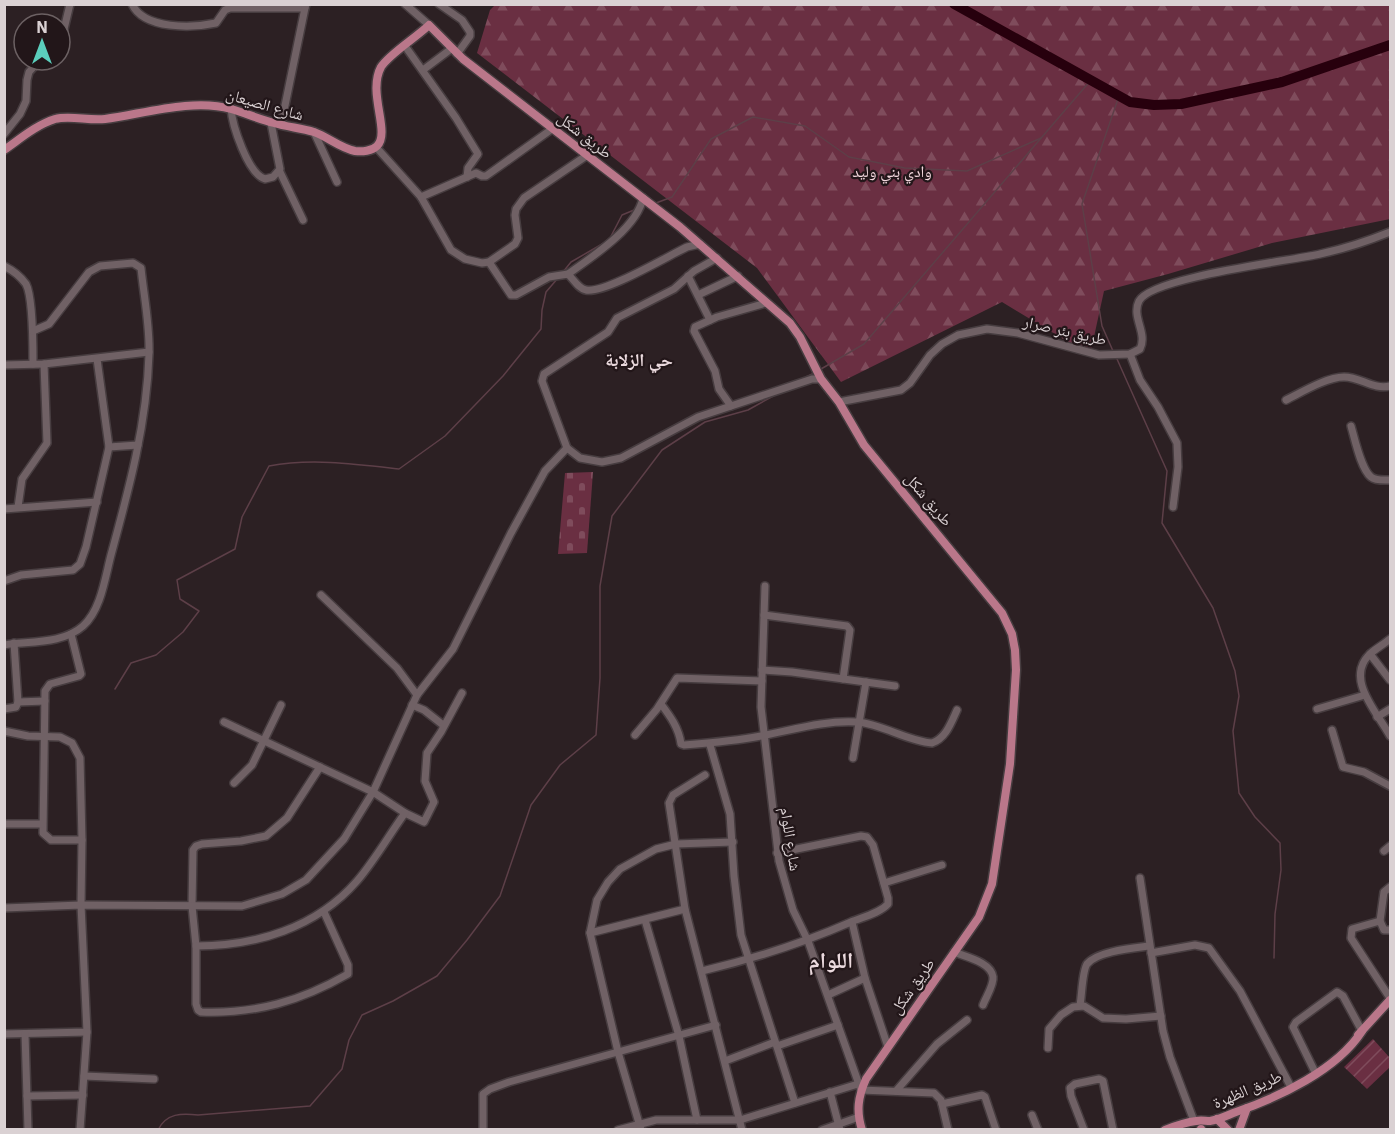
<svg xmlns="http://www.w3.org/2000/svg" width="1395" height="1134" font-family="'IBM Plex Sans','Noto Naskh Arabic',sans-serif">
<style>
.forest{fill:url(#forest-firs)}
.cemetery{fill:url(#cemetery-stones)}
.garden{fill:url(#garden-furrows)}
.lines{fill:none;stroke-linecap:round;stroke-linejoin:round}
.stream{stroke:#5d3f48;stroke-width:1.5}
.river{stroke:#27000d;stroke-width:10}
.minor-casing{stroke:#473d40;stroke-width:10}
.major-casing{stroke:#473d40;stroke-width:11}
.minor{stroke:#706165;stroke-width:7}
.major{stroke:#ba778a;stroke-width:8}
.labels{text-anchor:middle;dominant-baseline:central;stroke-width:4.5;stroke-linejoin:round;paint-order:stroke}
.street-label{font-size:16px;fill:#dad1d3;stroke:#221619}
.park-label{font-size:16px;fill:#f4d8de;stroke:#221619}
.neighbourhood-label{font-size:18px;font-weight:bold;fill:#ebdade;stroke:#221619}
.district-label{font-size:22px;font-weight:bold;fill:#ebdade;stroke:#221619}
</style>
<defs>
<pattern id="forest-firs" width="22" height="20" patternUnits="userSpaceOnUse" patternTransform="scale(1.5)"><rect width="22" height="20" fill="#6a2f42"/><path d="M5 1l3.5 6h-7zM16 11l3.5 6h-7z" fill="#7f4c5c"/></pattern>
<pattern id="cemetery-stones" width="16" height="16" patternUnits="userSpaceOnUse" patternTransform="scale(1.5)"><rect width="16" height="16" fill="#6a2f42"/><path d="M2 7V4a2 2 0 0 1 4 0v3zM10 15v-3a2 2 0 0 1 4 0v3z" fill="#7f4c5c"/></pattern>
<pattern id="garden-furrows" width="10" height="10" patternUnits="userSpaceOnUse" patternTransform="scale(1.5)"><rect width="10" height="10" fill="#6a2f42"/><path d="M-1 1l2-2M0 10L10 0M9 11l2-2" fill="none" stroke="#7f4c5c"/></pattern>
</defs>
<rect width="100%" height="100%" fill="#2c2023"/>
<path class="forest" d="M495,5H1390V219L1272,243L1168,274L1104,291L1090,355L1002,302L841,382L757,268L477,53L490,10Z"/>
<path class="cemetery" d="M593,472L587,553L558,554L565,473Z"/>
<path class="garden" d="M1373,1039L1390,1058V1067L1367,1089L1344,1067Z"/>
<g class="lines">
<g class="stream">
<path d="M656,203L672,197L711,139L753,117L805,126L849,157L905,168L967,171L1041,138"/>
<path d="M563,272L571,262L609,240L622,215L634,210"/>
<path d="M1113,351L1102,326L1082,204L1119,96"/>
<path d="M1117,359L1167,471L1162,523L1213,608L1235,671L1239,696L1233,731L1239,793L1255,817L1280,843L1281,870L1275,914L1274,958"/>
<path d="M821,369L864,344L1091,80"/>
<path d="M806,377L812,374"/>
<path d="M115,689L131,663L156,655L183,632L199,611L180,599L177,580L235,549L242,517L269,466C311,458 356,464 399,469L445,436L503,376L541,329L542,310L546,292L558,278"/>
<path d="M158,1130C166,1113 182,1113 198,1115L310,1106L342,1069L349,1040L362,1015L393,1001L437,976L467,940L500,896L531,805L560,765L596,735L600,678V586L612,516L662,450L705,422L748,410L775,395"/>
</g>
<path class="river" d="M954,4L1130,102L1154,105L1181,104L1282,82L1390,45"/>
<g class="minor-casing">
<g id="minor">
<path d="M132,4C144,30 193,28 216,23L225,10L230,8H305L306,4"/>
<path d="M405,4L429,25"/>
<path d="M439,4L462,20L470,32V36L457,54"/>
<path d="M60,46L70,4"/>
<path d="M405,46L456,118L478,154L468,168L467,177"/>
<path d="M423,70L451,49"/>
<path d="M231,108C232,125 248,174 265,179L273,177L280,169L271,123"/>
<path d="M281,125L305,8"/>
<path d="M314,132L337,182"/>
<path d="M4,134L20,114L26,101L27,80L29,72L40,60"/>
<path d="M376,147L421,197L451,250L465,259L482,263L489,262L515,244L518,238L515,215L516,209L524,198L586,156"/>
<path d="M280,172L303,220"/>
<path d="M421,197L476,173L482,176H486L552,129"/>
<path d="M717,258L694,271L674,289L617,318L608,332L544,374L542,381L567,448L580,458L602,462L621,458L698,417L812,379H821"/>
<path d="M489,262L511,295H516L549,277L568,274C573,279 579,289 586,290C604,294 668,256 687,247L700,244"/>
<path d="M4,266C12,270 21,277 26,284C33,297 33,348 33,364"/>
<path d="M568,274C592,257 637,228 643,198"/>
<path d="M688,276L710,320"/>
<path d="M698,295L738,276"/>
<path d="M1130,354L1140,380L1158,407L1177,443L1178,467L1173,507"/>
<path d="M4,365L44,364L149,352"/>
<path d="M1286,400C1302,392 1327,377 1344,377C1361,377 1373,390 1390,386"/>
<path d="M839,402L901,390L910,383L930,355L942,344L958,335L987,329L1018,333L1099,355L1130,354L1140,349C1148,333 1131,317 1139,301C1151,277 1290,261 1320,254C1343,249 1368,241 1390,232"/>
<path d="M731,406L719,389L715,371L694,331L695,327L717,317L766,303"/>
<path d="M1351,426C1355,440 1361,469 1371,477C1376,481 1385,480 1390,480"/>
<path d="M109,447L138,445"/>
<path d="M18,507L22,479L47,443L44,364"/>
<path d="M4,509L97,502"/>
<path d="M4,581L21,575L73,570L80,564L86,547L109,447L97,359"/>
<path d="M765,586L761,707L779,861L793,910L808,941L861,1090L934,1093L941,1100L948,1130"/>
<path d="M321,595L397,668L417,695"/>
<path d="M764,615L847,626L850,630L843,679"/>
<path d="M71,634L81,674L79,676L50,684L45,691L43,833L51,840H82"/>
<path d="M1390,639C1384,644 1377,648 1371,653C1343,678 1378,713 1390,736"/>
<path d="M4,645C30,641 63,644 83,626C101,610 105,578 111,555C129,489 147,423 149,354C150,326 144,297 141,268L133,263L100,266L89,272L49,324L33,331"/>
<path d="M1370,654L1390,680"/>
<path d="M762,670L792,672L895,686"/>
<path d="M18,702L45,701"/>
<path d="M661,704C670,716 679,728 681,744L684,745C710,743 735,741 761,736C793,730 824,720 857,722C883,724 906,741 932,743C946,738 951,723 957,710"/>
<path d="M412,705L424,710L443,725"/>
<path d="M4,709L16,707L18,702L14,643"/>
<path d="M1317,709L1365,695"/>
<path d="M1377,717L1390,709"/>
<path d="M224,722L373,792L405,813L424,822L434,802L425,781L427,753L441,732L462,693"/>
<path d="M1332,730L1343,767L1364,772L1390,786"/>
<path d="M4,731L28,736L60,737L72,743L80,758L82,840L81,905L87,1032L4,1034"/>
<path d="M635,735L657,709L677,678L762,681"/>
<path d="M710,745L730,814L734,876L741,935L795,1103"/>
<path d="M853,758L866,682"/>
<path d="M320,767L287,818L266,836L241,841L202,844L196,846L193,850L192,906L196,946V1004L198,1010L201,1012C256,1014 301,1001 348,974V965L324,912"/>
<path d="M705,775L673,795L669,803L685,909L742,1130"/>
<path d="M234,783L252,765L281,705"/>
<path d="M4,824H42"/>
<path d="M1384,851L1390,846"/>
<path d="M1140,878L1163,1031L1170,1057L1194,1121"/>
<path d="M884,883L942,865"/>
<path d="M1390,887L1384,892L1380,921L1384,930H1390"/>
<path d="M4,908L81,905L242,906L282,894L306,880L344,839L373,792L417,695L453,649L511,533L545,471L567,448"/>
<path d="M645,920L679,1036L697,1120"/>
<path d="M1380,921L1352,929L1351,938L1390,998"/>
<path d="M852,922L865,978L888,1047"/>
<path d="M590,933L685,909"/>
<path d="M196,946C256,946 316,928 357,881C375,860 389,835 405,813"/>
<path d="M954,952C966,957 991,962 993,977C994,985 986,997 983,1005"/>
<path d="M1151,953L1195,945L1209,948L1240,991L1291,1087"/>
<path d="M702,971C753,959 803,943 851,922C863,917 880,913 888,904V898L873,845L867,837L861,836L777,853"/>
<path d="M828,995L865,978"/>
<path d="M1080,1005C1082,995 1082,972 1087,964C1097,951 1134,948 1149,946"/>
<path d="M25,1034L28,1130"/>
<path d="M777,1046L838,1025"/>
<path d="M1048,1048L1049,1029L1061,1015L1073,1007L1084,1006L1103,1018L1126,1019L1161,1016"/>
<path d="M725,1061L775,1042"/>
<path d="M1314,1070L1293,1027L1296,1022L1337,992L1343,996L1362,1031"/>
<path d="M84,1076L154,1079"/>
<path d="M896,1091L937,1044L967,1020"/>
<path d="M830,1092L840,1130"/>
<path d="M27,1096L83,1095"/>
<path d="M942,1104L982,1095L985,1097L996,1130"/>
<path d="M1032,1115L1038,1130"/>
<path d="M80,1130L87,1032"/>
<path d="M483,1130V1094L490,1089L509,1082L716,1025"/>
<path d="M618,1130L656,1120H740L858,1084"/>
<path d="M641,1130L618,1052L590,933L597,900L608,882L620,869L656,849L676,844L733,842"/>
<path d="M822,1130L859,1117"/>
<path d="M1084,1130L1071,1096L1070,1088L1075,1084L1099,1079L1103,1081L1113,1130"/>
</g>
</g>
<g class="major-casing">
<g id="major">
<path d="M4,150C20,139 36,125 55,119C70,115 89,121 105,119C143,114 193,98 231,109C245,113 259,119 274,123C287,127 301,128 314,132C328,137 340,148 355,151C362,152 372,151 377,146C391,132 367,93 381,67C389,54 417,37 429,25L463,59L680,227L790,323L800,337L821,379L839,402L864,445L1002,613L1012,634L1015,650L1016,670L1010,764L992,884L979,917L866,1079C858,1097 856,1111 862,1130"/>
<path d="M1358,1035L1390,1000"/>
<path d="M1217,1119L1228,1130"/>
<path d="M1201,1129V1130"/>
<path d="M1165,1130C1175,1126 1186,1122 1196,1121C1201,1120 1205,1121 1210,1121C1218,1120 1228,1115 1236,1112C1279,1097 1337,1070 1362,1031"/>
<path d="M1239,1130L1247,1108"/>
</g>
</g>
<use href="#minor" class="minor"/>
<use href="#major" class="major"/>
</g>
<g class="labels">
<g class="street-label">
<text transform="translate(265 104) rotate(16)">شارع الصيعان</text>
<text transform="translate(585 135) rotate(38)">طريق شكل</text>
<text transform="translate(1065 330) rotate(13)">طريق بئر صرار</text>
<text transform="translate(929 499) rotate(50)">طريق شكل</text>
<text transform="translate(791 839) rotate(81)">شارع اللوام</text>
<text transform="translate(912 986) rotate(-55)">طريق شكل</text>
<text transform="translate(1247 1089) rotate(-23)">طريق الظهرة</text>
</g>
<g class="park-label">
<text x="892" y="171">وادي بني وليد</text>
</g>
<g class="neighbourhood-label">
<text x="639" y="359">حي الزلابة</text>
</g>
<g class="district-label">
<text x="831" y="959">اللوام</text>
</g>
</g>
<rect width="1395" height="1134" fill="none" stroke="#dad1d3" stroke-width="12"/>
<g transform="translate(42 42)"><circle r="28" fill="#221619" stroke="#6c6163" stroke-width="1.5"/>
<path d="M0-4.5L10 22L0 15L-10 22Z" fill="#5bcebc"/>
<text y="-9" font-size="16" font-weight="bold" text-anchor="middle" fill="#dad1d3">N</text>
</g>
</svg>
